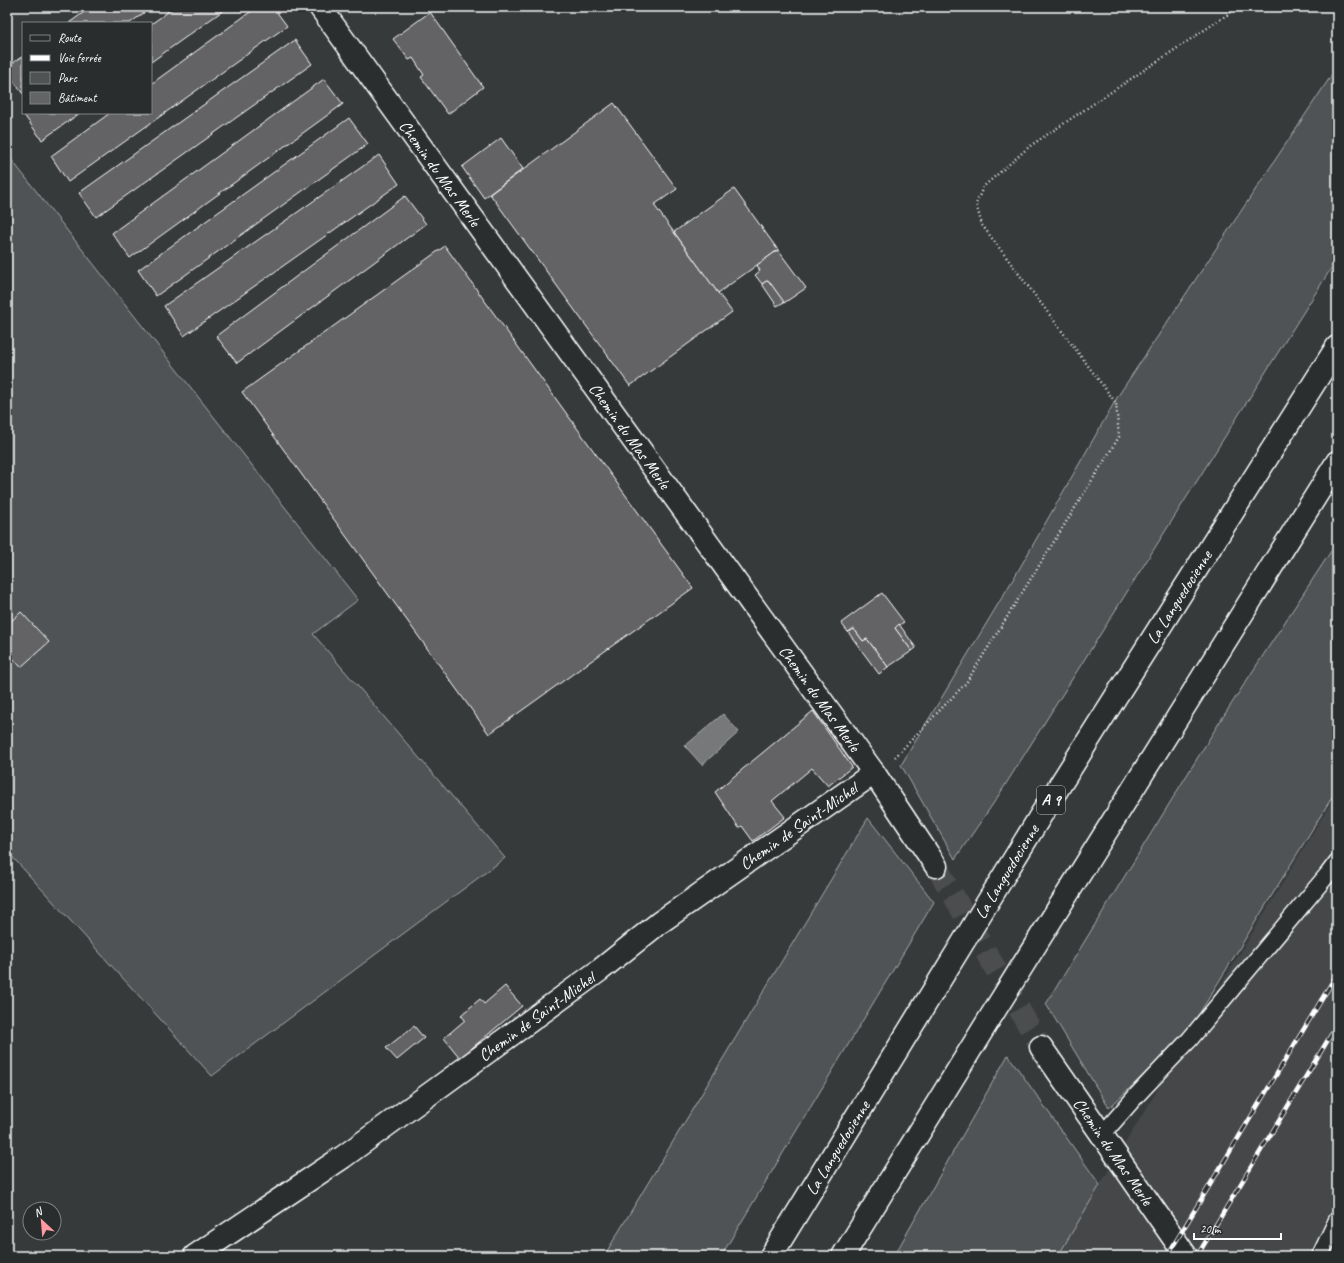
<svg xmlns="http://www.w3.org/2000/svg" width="1344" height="1263" font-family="Caveat,sans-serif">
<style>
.built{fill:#444748}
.green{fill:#505354;stroke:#a8a9aa}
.water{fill:#767879;stroke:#adaeaf}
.building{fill:#636465;stroke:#fff}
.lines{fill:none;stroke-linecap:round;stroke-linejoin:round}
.street-tunnel{stroke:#4b4e4f;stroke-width:22;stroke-dasharray:22 11;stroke-linecap:butt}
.lane-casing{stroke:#fff;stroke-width:19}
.street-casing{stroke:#fff;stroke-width:25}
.highway-casing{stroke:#fff;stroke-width:25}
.path{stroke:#fff;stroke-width:2.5;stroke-dasharray:1 3;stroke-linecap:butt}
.lane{stroke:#2a2d2e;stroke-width:16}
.street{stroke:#2a2d2e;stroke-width:22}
.highway{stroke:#2a2d2e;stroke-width:22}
.rail-casing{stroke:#fff;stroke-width:4.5}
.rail{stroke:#2a2d2e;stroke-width:3;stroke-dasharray:9;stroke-linecap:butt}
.labels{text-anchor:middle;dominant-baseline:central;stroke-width:3;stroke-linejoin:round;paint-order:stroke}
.shield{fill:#2a2d2e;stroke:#bfc0c0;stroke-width:1}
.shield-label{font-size:16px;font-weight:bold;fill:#fff}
.street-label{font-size:17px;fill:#fff;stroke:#2a2d2e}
</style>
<rect width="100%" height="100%" fill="#373a3b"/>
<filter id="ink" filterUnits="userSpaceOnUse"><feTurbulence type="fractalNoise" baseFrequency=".025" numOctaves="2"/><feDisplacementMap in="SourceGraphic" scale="8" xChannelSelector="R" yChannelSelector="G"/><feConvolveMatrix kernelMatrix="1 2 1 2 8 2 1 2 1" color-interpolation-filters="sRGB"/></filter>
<g filter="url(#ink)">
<path class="built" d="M1337,793V1256H1057L1130,1135Z"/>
<g class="green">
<path d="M1337,67V259L997,798L955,859L901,765L1018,571L1118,396Z"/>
<path d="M7,154L358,600L313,634L505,858L212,1076L7,851Z"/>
<path d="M1337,542V789L1188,1032L1109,1108L1046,1004L1219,723Z"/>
<path d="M868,818L934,902L721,1256H604Z"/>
<path d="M1008,1055L1100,1185L1058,1256H894Z"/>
</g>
<path class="water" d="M723,714L739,732L702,765L685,746Z"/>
<g class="building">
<path d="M91,7H152L130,23H69Z"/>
<path d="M175,7H228L151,62V24Z"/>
<path d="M257,7H273L287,26L68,182L51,156L110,113H151V84Z"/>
<path d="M430,12L483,87L448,114L421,77L424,75L413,58L409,60L393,39Z"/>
<path d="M295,40L312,64L96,217L79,193Z"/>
<path d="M23,56V94L7,72V67Z"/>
<path d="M324,79L343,104L130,258L112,233Z"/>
<path d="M614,103L677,189L654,205L732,312L630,386L490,194Z"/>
<path d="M27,113H80L42,140L24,115Z"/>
<path d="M349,118L368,144L156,296L138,270Z"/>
<path d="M501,138L523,169L484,198L462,167Z"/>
<path d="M379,155L399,184L184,336L164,306Z"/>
<path d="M734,189L778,250L718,293L674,232Z"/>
<path d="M405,196L426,224L237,363L216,336Z"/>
<path d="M445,246L693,588L489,734L242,392Z"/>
<path d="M778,250L806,288L784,303L768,280L762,284L755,275L760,271L757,265Z"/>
<path d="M768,280L784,302L777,306L762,284Z"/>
<path d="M882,593L904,622L895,628L912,651L888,667L867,639L863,641L854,629L848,632L841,623Z"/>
<path d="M21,612L49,642L21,667L7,652V625Z"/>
<path d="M899,624L916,648L912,651L895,628Z"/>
<path d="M854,629L863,641L867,639L888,667L879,674L848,632Z"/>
<path d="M813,711L852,767L828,786L812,768L772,801L785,817L753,841L742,826L739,828L715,792Z"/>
<path d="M505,986L522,1006L460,1058L444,1038L465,1020L461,1015L480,999L484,1004Z"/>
<path d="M414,1026L424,1038L397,1060L386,1048Z"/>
</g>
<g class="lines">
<path class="street-tunnel" d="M936,866L1041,1047"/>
<g class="lane-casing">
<g id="lane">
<path d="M1101,1136L1136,1096L1190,1039L1328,874L1337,862"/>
<path d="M1320,1256L1337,1220"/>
</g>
</g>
<g class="street-casing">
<g id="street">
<path id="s1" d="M320,7L874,773L936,866"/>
<path id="s2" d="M1041,1047L1186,1256"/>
<path id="s3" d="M195,1256L343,1157L600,970L659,923L874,773"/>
</g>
</g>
<g class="highway-casing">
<g id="highway">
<path id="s4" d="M771,1256L1041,815L1337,347"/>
<path d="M843,1256L993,1013L1337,462"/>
</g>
</g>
<path class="path" d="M895,757L966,683L1119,437L1116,403L982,225L976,204L983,187L1030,146L1239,7"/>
<use href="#lane" class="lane"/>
<use href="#street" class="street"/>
<use href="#highway" class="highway"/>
<g class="rail-casing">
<g id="rail">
<path d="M1167,1256L1337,974"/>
<path d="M1197,1256L1337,1025"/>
</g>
</g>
<use href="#rail" class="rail"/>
</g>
</g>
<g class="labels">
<rect class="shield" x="1037" y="786" width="28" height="28" rx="3"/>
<g class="shield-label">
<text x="1051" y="800">A 9</text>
</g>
<g class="street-label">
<text stroke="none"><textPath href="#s1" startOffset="205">Chemin du Mas Merle</textPath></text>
<text stroke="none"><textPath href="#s1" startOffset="529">Chemin du Mas Merle</textPath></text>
<text stroke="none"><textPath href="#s4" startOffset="775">La Languedocienne</textPath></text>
<text stroke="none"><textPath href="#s1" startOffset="853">Chemin du Mas Merle</textPath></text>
<text stroke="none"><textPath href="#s3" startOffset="741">Chemin de Saint-Michel</textPath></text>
<text stroke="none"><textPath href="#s4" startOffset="451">La Languedocienne</textPath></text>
<text stroke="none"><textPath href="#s3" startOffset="417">Chemin de Saint-Michel</textPath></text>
<text stroke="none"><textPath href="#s4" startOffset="127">La Languedocienne</textPath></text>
<text stroke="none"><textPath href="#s2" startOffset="127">Chemin du Mas Merle</textPath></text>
</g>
</g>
<rect width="1344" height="1263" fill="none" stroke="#2a2d2e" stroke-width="24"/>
<rect x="12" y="12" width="1320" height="1239" fill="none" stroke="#fff" stroke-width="1.5" filter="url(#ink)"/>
<rect x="22" y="22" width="130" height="92" fill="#2a2d2e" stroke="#7f8182"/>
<rect x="30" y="35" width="20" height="6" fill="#2a2d2e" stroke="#7f8182"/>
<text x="58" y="42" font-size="12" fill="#ffffff">Route</text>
<rect x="30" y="55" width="20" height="6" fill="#ffffff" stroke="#7f8182"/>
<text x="58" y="62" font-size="12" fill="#ffffff">Voie ferrée</text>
<rect x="30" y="72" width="20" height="12" fill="#505354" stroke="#7f8182"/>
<text x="58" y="82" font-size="12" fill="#ffffff">Parc</text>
<rect x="30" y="92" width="20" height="12" fill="#636465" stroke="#7f8182"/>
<text x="58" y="102" font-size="12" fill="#ffffff">Bâtiment</text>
<g transform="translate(42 1221) rotate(334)"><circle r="19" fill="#2a2d2e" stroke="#7f8182"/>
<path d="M0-3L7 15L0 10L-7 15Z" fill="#ff9aa2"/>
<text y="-6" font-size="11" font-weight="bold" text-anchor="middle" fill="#ffffff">N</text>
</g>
<path d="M1194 1233v6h87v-6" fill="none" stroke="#ffffff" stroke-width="2"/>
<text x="1200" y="1233" font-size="12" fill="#ffffff" stroke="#2a2d2e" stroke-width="3" paint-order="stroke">20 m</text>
</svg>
